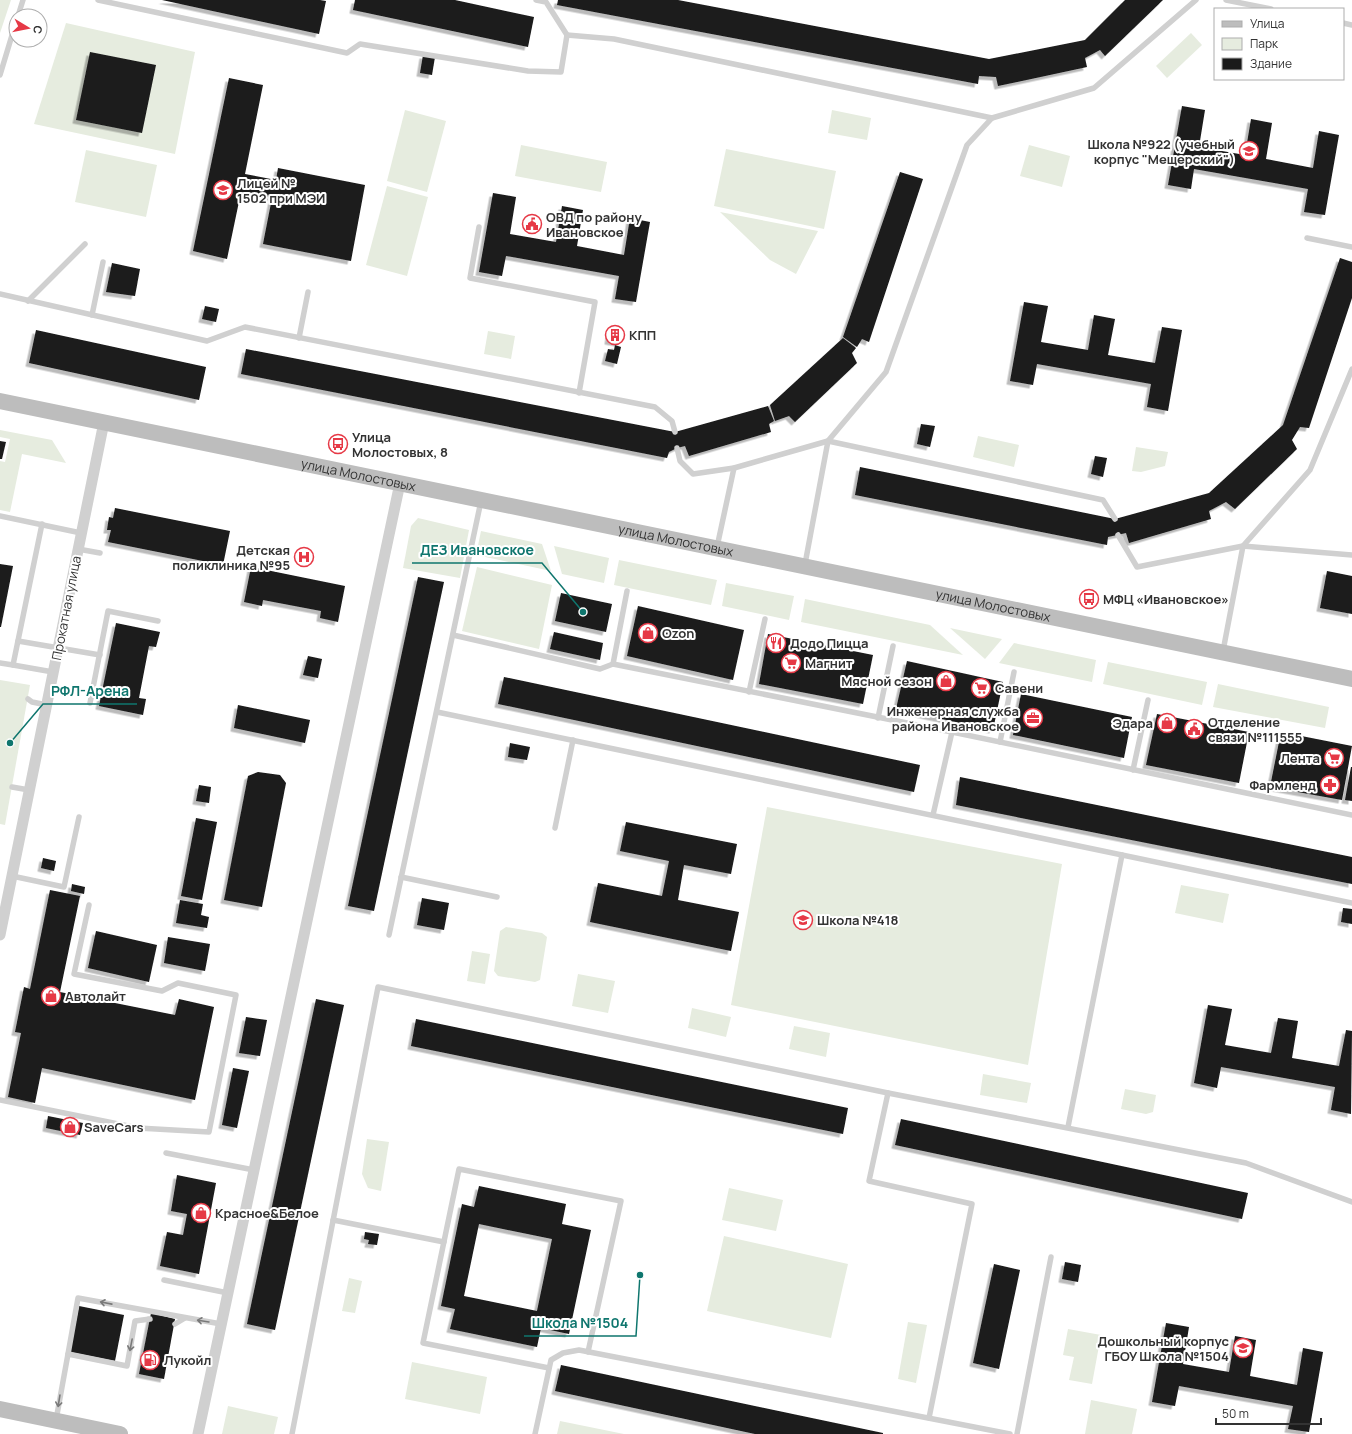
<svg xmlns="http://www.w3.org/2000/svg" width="1352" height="1434" font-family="Manrope,sans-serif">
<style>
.green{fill:#e6ecdf}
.building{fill:#1a1a1a;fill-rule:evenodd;filter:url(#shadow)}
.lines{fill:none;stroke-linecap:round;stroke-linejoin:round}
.lane{stroke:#d0d0d0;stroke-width:5.5}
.street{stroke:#d0d0d0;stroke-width:11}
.secondary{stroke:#bdbdbd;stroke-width:16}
.oneway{stroke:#7a7a7a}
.labels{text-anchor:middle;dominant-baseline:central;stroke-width:4;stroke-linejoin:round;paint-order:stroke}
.poi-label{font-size:13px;font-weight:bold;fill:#333;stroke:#fff;text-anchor:start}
.street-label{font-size:13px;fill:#333;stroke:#fff}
.leader{fill:none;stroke:#0f766e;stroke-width:1.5}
.callout-dot{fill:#0f766e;stroke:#fff;stroke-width:1.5}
.callout-label{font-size:14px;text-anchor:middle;font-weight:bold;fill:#0f766e;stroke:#fff;stroke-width:4;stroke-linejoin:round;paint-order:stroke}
</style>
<defs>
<filter id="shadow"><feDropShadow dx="-3.5" dy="3.5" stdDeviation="0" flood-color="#0004"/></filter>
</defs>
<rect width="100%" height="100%" fill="#fff"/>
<g class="green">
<path d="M0,0H11L0,33Z"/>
<path d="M66,23L195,52L175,154L34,124Z"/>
<path d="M1191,33L1202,45L1167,78L1156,66Z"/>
<path d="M405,110L446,121L427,192L387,181Z"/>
<path d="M832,110L871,118L867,140L828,133Z"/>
<path d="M521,145L607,162L601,192L515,176Z"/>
<path d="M1029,145L1070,156L1062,187L1020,176Z"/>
<path d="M726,149L836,171L824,229L714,206Z"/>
<path d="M86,150L157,165L146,217L75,202Z"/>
<path d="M387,186L428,197L407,276L366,265Z"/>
<path d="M720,212L818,231L796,274L770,260Z"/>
<path d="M488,331L515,336L511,359L484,354Z"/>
<path d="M0,430L52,440L66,463L22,454L10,512L0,510V461L5,462L10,439L0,437Z"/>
<path d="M978,436L1019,445L1014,467L973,457Z"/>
<path d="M1136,447L1168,452L1165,466L1141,472L1132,471Z"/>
<path d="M418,518L469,530L460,578L403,568L411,526Z"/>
<path d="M481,531L542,544L551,571L476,555Z"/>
<path d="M554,546L609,558L604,583L562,574Z"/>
<path d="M619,560L717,580L711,605L614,585Z"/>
<path d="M477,567L552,585L539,649L462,631Z"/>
<path d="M726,583L794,596L789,620L722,606Z"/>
<path d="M805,599L930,625L963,655L801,622Z"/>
<path d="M950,628L1002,639L985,659Z"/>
<path d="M1014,643L1096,660L1092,682L999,663Z"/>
<path d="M1108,662L1207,682L1202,705L1103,684Z"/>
<path d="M0,680L30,685L5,825L0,824Z"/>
<path d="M1218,684L1329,707L1325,728L1213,707Z"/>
<path d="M767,807L1062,864L1028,1065L731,1005Z"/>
<path d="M1181,885L1229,894L1223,923L1175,913Z"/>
<path d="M506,927L542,933L547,937L540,980L535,982L498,976L494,971L500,931Z"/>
<path d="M472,951L490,954L485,984L467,981Z"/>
<path d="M578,974L615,981L608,1013L572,1006Z"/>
<path d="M692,1008L731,1017L726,1037L688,1028Z"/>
<path d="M794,1026L830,1033L826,1057L789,1049Z"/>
<path d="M983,1074L1031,1083L1027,1103L980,1095Z"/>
<path d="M1125,1089L1156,1095L1153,1112L1146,1114L1121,1109Z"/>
<path d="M367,1139L389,1142L381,1191L368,1188L362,1174Z"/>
<path d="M729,1188L783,1200L776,1231L722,1220Z"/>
<path d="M724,1236L848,1264L831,1338L707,1311Z"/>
<path d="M349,1278L362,1281L355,1313L342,1311Z"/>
<path d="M908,1322L927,1325L916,1383L898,1379Z"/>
<path d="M1068,1329L1101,1335L1092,1384L1069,1380L1074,1357L1063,1355Z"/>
<path d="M412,1362L487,1377L480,1414L405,1399Z"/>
<path d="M1091,1400L1137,1409L1132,1434H1085Z"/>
<path d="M228,1406L278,1417L274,1434H222Z"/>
<path d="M560,1421L624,1434H557Z"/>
</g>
<g class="building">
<path d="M162,0H320L326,1L319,34Z"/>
<path d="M355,0H455L534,17L528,47L353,10Z"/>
<path d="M558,0H678L989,59L1085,40L1125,0H1163L1105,56L1100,50L1085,58L1087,67L998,86L996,77L979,76L978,84L557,5Z"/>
<path d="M90,52L156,65L142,133L76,120Z"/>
<path d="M423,55L435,57L432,75L420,73Z"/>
<path d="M229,78L263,85L245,174L276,180L278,168L365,185L351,261L263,244L272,198L241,192L227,259L193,251Z"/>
<path d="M1182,106L1205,110L1199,147L1245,155L1251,119L1272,123L1266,159L1313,168L1319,131L1339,135L1325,215L1304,212L1308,189L1194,169L1191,189L1168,185Z"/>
<path d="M900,172L923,179L869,342L862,339L857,347L843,337Z"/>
<path d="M493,193L516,197L510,234L556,242L562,206L583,210L577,246L624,255L630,218L650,222L636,302L615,299L619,276L506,256L502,276L479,272Z"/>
<path d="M1340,258L1352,262V298L1309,428L1300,427L1292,440L1297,449L1235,509L1226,502L1209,511L1211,519L1129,543L1126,533L1108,537L1107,545L855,495L860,467L1115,519L1209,493L1283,425Z"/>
<path d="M112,263L140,269L135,296L106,292Z"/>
<path d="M1024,302L1048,306L1041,342L1088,350L1094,315L1115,319L1108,355L1155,363L1162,327L1182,330L1168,411L1147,407L1151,384L1037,364L1033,385L1010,381Z"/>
<path d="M205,306L219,309L216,322L202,319Z"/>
<path d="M610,328L621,330L619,343L608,341Z"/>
<path d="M36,330L206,367L199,400L29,363Z"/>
<path d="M843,338L856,348L852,353L857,363L795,422L789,416L775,421L770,405Z"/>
<path d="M615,345L621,347L617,364L605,361L608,349L614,350Z"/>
<path d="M246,349L675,432L768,406L774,421L769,424L771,432L689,456L685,446L677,448L669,452L667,458L241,374Z"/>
<path d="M921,424L935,426L930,447L917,444Z"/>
<path d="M0,441L6,442L2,459H0Z"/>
<path d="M1095,456L1107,458L1103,477L1091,474Z"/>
<path d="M115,508L230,531L223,565L108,542L111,530H107L109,517L113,518Z"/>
<path d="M0,564L13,566L1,627H0Z"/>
<path d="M251,567L345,586L338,622L320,618L321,611L263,600L262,606L244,602Z"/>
<path d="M1327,571L1352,576V614L1320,608Z"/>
<path d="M418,577L444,582L374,911L348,906Z"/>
<path d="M561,593L612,604L606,632L555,621Z"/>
<path d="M638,606L744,630L733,680L627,656Z"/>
<path d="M116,623L160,632L156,647L149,646L139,698L146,699L143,715L99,706Z"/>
<path d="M554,632L603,643L600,660L550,649Z"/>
<path d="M768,634L873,655L863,704L759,684Z"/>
<path d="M308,656L322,659L318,678L303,675Z"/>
<path d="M907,661L1003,682L993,730L896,709Z"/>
<path d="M504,677L920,765L914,792L498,704Z"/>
<path d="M1021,694L1132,717L1124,758L1013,735Z"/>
<path d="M238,705L310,720L305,743L234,728Z"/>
<path d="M1157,714L1249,732L1239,783L1146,765Z"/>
<path d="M1281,732L1352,746L1342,800L1270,787Z"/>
<path d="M510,743L530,747L527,760L508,757Z"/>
<path d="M1351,767H1352V801L1345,800Z"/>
<path d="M258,772L280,775L286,783L262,907L224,900L248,776Z"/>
<path d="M960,777L1352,857V884L956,805Z"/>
<path d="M199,785L211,787L209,803L196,801Z"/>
<path d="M196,818L217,822L202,900L181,896Z"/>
<path d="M626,822L737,844L731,874L684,865L678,900L739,912L731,951L590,922L598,883L662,896L669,861L620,851Z"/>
<path d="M43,858L56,861L54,871L41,868Z"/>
<path d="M72,884L85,887L84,894L71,891Z"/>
<path d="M50,890L80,896L60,992L175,1015L179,999L214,1007L195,1100L42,1068L35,1103L8,1097L21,1033L15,1032L24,987L30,989Z"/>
<path d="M422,898L449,903L444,930L417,925Z"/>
<path d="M180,900L203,904L201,915L209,917L207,928L176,923Z"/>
<path d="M1343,908L1352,909V924L1341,922Z"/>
<path d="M96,931L157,945L149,982L88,968Z"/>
<path d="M168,937L210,944L205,971L164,963Z"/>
<path d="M316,999L344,1005L275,1330L247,1324Z"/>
<path d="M1208,1005L1232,1009L1225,1045L1271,1053L1278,1018L1298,1021L1292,1058L1339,1066L1346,1030L1352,1031L1351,1114L1331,1110L1335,1087L1221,1067L1217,1088L1194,1083Z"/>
<path d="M246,1017L267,1020L260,1056L239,1053Z"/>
<path d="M416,1019L848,1108L843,1134L411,1046Z"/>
<path d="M233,1068L249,1071L237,1128L222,1125Z"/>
<path d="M48,1116L83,1123L80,1135L46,1128Z"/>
<path d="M901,1119L1248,1193L1242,1219L895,1145Z"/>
<path d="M177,1175L216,1183L199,1274L160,1266L167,1232L183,1235L187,1214L171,1211Z"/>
<path d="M479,1186L566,1204L562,1224L591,1230L569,1334L541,1328L537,1347L450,1329L455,1309L441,1306L462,1204L474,1207ZM479,1224L552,1239L537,1311L464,1296Z"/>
<path d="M365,1232L379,1234L377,1245L368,1244L369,1240L364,1239Z"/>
<path d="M1065,1262L1081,1265L1078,1282L1062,1279Z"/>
<path d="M994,1264L1020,1270L999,1369L973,1363Z"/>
<path d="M79,1306L124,1315L115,1361L70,1352Z"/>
<path d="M151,1313L175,1319L164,1379L139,1374Z"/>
<path d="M1166,1323L1189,1327L1183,1364L1229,1372L1235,1336L1256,1340L1250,1376L1297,1385L1303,1348L1323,1352L1309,1432L1288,1429L1293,1406L1179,1386L1175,1406L1152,1402Z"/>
<path d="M561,1365L883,1433V1434H755L555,1391Z"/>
</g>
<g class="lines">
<g class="lane">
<path d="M98,0L347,53L360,44L528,71L561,72L567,35L614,39L992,118L1094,88L1196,0"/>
<path d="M536,0L546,2L567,35"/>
<path d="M1226,0L1271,9"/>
<path d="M18,16L23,0"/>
<path d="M1343,23L1352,25"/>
<path d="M0,75L16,22"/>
<path d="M479,227L470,278L595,302L579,393"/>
<path d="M1307,238L1352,247"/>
<path d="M0,294L207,341L245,327L655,407L672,421L675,432"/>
<path d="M28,301L85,244"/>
<path d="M92,315L103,262"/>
<path d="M299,338L308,292"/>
<path d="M677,448L680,461L693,474L734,468L828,441L1103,500L1115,519"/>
<path d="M0,516L81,533"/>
<path d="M42,524L13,665L53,672"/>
<path d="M1118,535L1137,567L1243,546L1352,555"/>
<path d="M717,547L734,468"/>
<path d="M78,549L100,553"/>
<path d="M805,564L828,441L886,372L967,145L992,118"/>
<path d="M453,635L600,669L613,664L952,732L1352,815"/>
<path d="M18,641L100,655"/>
<path d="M1223,651L1243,546L1310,470L1352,369"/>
<path d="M0,663L13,665"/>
<path d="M613,664L627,591"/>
<path d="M749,692L765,619"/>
<path d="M28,699L32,702L47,705"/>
<path d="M90,703L108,611L158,621"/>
<path d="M437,712L1352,903"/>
<path d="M878,718L893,646"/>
<path d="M1000,742L1014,672"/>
<path d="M1133,770L1148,700"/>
<path d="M12,787L29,790"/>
<path d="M933,815L952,732"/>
<path d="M555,828L573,740"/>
<path d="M12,876L64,887L79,817"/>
<path d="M401,877L497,897"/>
<path d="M389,935L481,501"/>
<path d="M888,1093L869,1181L972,1204L929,1418"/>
<path d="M0,1100L138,1128L209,1132L236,995L178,983L162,991L74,974L89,905"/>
<path d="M1068,1127L1122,855"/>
<path d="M166,1153L254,1170"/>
<path d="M333,1220L444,1242"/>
<path d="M164,1280L228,1293"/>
<path d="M175,1324L185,1318"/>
<path d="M68,1354L78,1298L221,1324"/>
<path d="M549,1368L423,1343L459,1169L621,1201L588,1352"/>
<path d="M56,1420L68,1354L127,1366L135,1321L150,1319"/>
<path d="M292,1434L378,987L888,1093L1246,1163L1352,1202"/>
<path d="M535,1434L551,1360L563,1353L579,1350L1010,1434"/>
<path d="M1017,1434L1051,1257"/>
</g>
<g class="street">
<path d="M0,935L104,422"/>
<path d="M198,1434L400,483"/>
</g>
<g class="secondary">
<path id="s1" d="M0,401L1352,679"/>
<path d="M0,1409L120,1434"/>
</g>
</g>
<defs><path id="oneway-shaft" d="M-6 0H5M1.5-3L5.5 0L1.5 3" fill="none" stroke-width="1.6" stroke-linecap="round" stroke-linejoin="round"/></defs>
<g class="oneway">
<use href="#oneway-shaft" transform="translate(106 1303) rotate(-169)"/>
<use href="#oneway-shaft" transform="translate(203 1321) rotate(-171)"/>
<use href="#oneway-shaft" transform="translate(131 1345) rotate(101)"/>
<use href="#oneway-shaft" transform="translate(59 1401) rotate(99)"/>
</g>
<defs>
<g id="school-ring" transform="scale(1)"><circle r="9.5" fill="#fff" stroke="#e63946" stroke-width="1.5"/><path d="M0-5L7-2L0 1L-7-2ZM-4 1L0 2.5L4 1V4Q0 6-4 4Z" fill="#e63946"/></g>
<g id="civic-ring" transform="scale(1)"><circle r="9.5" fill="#fff" stroke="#e63946" stroke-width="1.5"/><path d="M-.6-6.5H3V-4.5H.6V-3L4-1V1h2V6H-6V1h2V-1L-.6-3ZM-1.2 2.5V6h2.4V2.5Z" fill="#e63946"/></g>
<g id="building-ring" transform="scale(1)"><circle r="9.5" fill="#fff" stroke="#e63946" stroke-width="1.5"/><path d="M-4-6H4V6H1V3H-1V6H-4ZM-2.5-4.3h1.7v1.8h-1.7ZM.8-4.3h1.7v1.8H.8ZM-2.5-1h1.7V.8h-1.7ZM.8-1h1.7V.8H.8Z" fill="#e63946"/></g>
<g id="bus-ring" transform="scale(1)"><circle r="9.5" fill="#fff" stroke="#e63946" stroke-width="1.5"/><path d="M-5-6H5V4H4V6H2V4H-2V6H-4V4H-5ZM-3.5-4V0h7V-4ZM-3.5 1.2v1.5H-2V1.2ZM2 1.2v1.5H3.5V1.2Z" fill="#e63946"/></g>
<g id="hospital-ring" transform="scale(1)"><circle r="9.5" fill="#fff" stroke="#e63946" stroke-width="1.5"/><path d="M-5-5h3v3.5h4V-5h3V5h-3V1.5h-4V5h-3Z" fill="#e63946"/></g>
<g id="shop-ring" transform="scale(1)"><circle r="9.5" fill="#fff" stroke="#e63946" stroke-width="1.5"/><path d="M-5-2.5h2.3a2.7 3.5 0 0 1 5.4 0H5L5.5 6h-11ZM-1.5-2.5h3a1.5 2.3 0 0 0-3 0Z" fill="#e63946"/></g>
<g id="restaurant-ring" transform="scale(1)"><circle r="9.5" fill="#fff" stroke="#e63946" stroke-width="1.5"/><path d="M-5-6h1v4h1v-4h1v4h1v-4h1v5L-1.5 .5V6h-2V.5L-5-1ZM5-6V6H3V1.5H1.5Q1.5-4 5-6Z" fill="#e63946"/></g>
<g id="supermarket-ring" transform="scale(1)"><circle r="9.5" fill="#fff" stroke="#e63946" stroke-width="1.5"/><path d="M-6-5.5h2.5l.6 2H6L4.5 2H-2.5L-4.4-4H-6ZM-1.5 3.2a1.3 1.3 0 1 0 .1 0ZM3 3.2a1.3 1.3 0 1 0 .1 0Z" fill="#e63946"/></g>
<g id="office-ring" transform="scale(1)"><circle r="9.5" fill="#fff" stroke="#e63946" stroke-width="1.5"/><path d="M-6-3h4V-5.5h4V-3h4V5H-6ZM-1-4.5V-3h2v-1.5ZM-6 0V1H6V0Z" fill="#e63946"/></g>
<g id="pharmacy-ring" transform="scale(1)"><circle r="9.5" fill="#fff" stroke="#e63946" stroke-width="1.5"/><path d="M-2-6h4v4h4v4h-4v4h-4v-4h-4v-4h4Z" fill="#e63946"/></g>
<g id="fuel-ring" transform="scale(1)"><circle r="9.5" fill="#fff" stroke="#e63946" stroke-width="1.5"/><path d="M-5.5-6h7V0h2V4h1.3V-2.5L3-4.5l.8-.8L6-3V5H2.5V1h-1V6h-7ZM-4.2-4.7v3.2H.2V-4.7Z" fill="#e63946"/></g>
</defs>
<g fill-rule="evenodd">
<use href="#school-ring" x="1249" y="151"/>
<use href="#school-ring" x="223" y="190"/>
<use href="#civic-ring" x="532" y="224"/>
<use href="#building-ring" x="615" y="335"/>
<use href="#bus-ring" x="338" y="444"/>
<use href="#hospital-ring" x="304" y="557"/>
<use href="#bus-ring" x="1089" y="599"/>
<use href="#shop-ring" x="648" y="633"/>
<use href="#restaurant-ring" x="776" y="643"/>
<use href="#supermarket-ring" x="791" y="663"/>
<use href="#shop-ring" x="946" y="681"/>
<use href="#supermarket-ring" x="981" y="688"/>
<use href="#office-ring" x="1033" y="718"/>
<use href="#shop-ring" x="1167" y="723"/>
<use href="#civic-ring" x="1194" y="729"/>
<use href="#supermarket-ring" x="1334" y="758"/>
<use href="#pharmacy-ring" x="1330" y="785"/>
<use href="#school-ring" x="803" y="920"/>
<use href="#shop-ring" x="51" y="996"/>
<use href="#shop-ring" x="70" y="1127"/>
<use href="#shop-ring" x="201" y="1213"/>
<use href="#school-ring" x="1243" y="1348"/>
<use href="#fuel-ring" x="150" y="1360"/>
</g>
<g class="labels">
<g class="poi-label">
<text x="1235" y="144" text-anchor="end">Школа №922 (учебный<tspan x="1235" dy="15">корпус "Мещерский")</tspan></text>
<text x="237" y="183">Лицей №<tspan x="237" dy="15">1502 при МЭИ</tspan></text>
<text x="546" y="217">ОВД по району<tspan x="546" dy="15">Ивановское</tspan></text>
<text x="629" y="335">КПП</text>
<text x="352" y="437">Улица<tspan x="352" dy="15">Молостовых, 8</tspan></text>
<text x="290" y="550" text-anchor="end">Детская<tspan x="290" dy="15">поликлиника №95</tspan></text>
<text x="1103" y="599">МФЦ «Ивановское»</text>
<text x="662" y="633">Ozon</text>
<text x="790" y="643">Додо Пицца</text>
<text x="805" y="663">Магнит</text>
<text x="932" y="681" text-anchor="end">Мясной сезон</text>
<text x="995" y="688">Савени</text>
<text x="1019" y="711" text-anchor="end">Инженерная служба<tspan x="1019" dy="15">района Ивановское</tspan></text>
<text x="1208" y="722">Отделение<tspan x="1208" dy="15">связи №111555</tspan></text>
<text x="1153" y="723" text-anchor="end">Эдара</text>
<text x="1320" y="758" text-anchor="end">Лента</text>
<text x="1316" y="785" text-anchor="end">Фармленд</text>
<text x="817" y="920">Школа №418</text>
<text x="65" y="996">Автолайт</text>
<text x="84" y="1127">SaveCars</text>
<text x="215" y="1213">Красное&amp;Белое</text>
<text x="1229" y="1341" text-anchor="end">Дошкольный корпус<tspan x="1229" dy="15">ГБОУ Школа №1504</tspan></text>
<text x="164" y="1360">Лукойл</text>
</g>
<g class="street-label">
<text stroke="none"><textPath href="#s1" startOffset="366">улица Молостовых</textPath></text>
<text stroke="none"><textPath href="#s1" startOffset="690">улица Молостовых</textPath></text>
<text stroke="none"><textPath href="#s1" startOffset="1014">улица Молостовых</textPath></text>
<text transform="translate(66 608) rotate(-79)">Прокатная улица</text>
</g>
</g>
<path class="leader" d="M583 612L542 563H412M10 743L43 704H137M640 1275L636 1336H524"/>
<g class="callout-dot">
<circle cx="583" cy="612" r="4"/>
<circle cx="10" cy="743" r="4"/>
<circle cx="640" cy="1275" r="4"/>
</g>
<g class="callout-label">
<text x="477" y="555">ДЕЗ Ивановское</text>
<text x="90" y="696">РФЛ-Арена</text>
<text x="580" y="1328">Школа №1504</text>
</g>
<rect x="1214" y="8" width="130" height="72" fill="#ffffff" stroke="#adadad"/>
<rect x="1222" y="21" width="20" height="6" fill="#bdbdbd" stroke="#adadad"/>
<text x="1250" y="28" font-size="12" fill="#333333">Улица</text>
<rect x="1222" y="38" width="20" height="12" fill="#e6ecdf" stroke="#adadad"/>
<text x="1250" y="48" font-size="12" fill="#333333">Парк</text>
<rect x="1222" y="58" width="20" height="12" fill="#1a1a1a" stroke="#adadad"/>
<text x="1250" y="68" font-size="12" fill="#333333">Здание</text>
<g transform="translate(28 28) rotate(100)"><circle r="19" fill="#ffffff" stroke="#adadad"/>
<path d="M0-3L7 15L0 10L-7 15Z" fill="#e63946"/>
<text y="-6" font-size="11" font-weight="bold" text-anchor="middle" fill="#333333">С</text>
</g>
<path d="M1216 1418v6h105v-6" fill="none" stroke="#333333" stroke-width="2"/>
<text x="1222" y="1418" font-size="12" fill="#333333" stroke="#ffffff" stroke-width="3" paint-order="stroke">50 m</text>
</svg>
